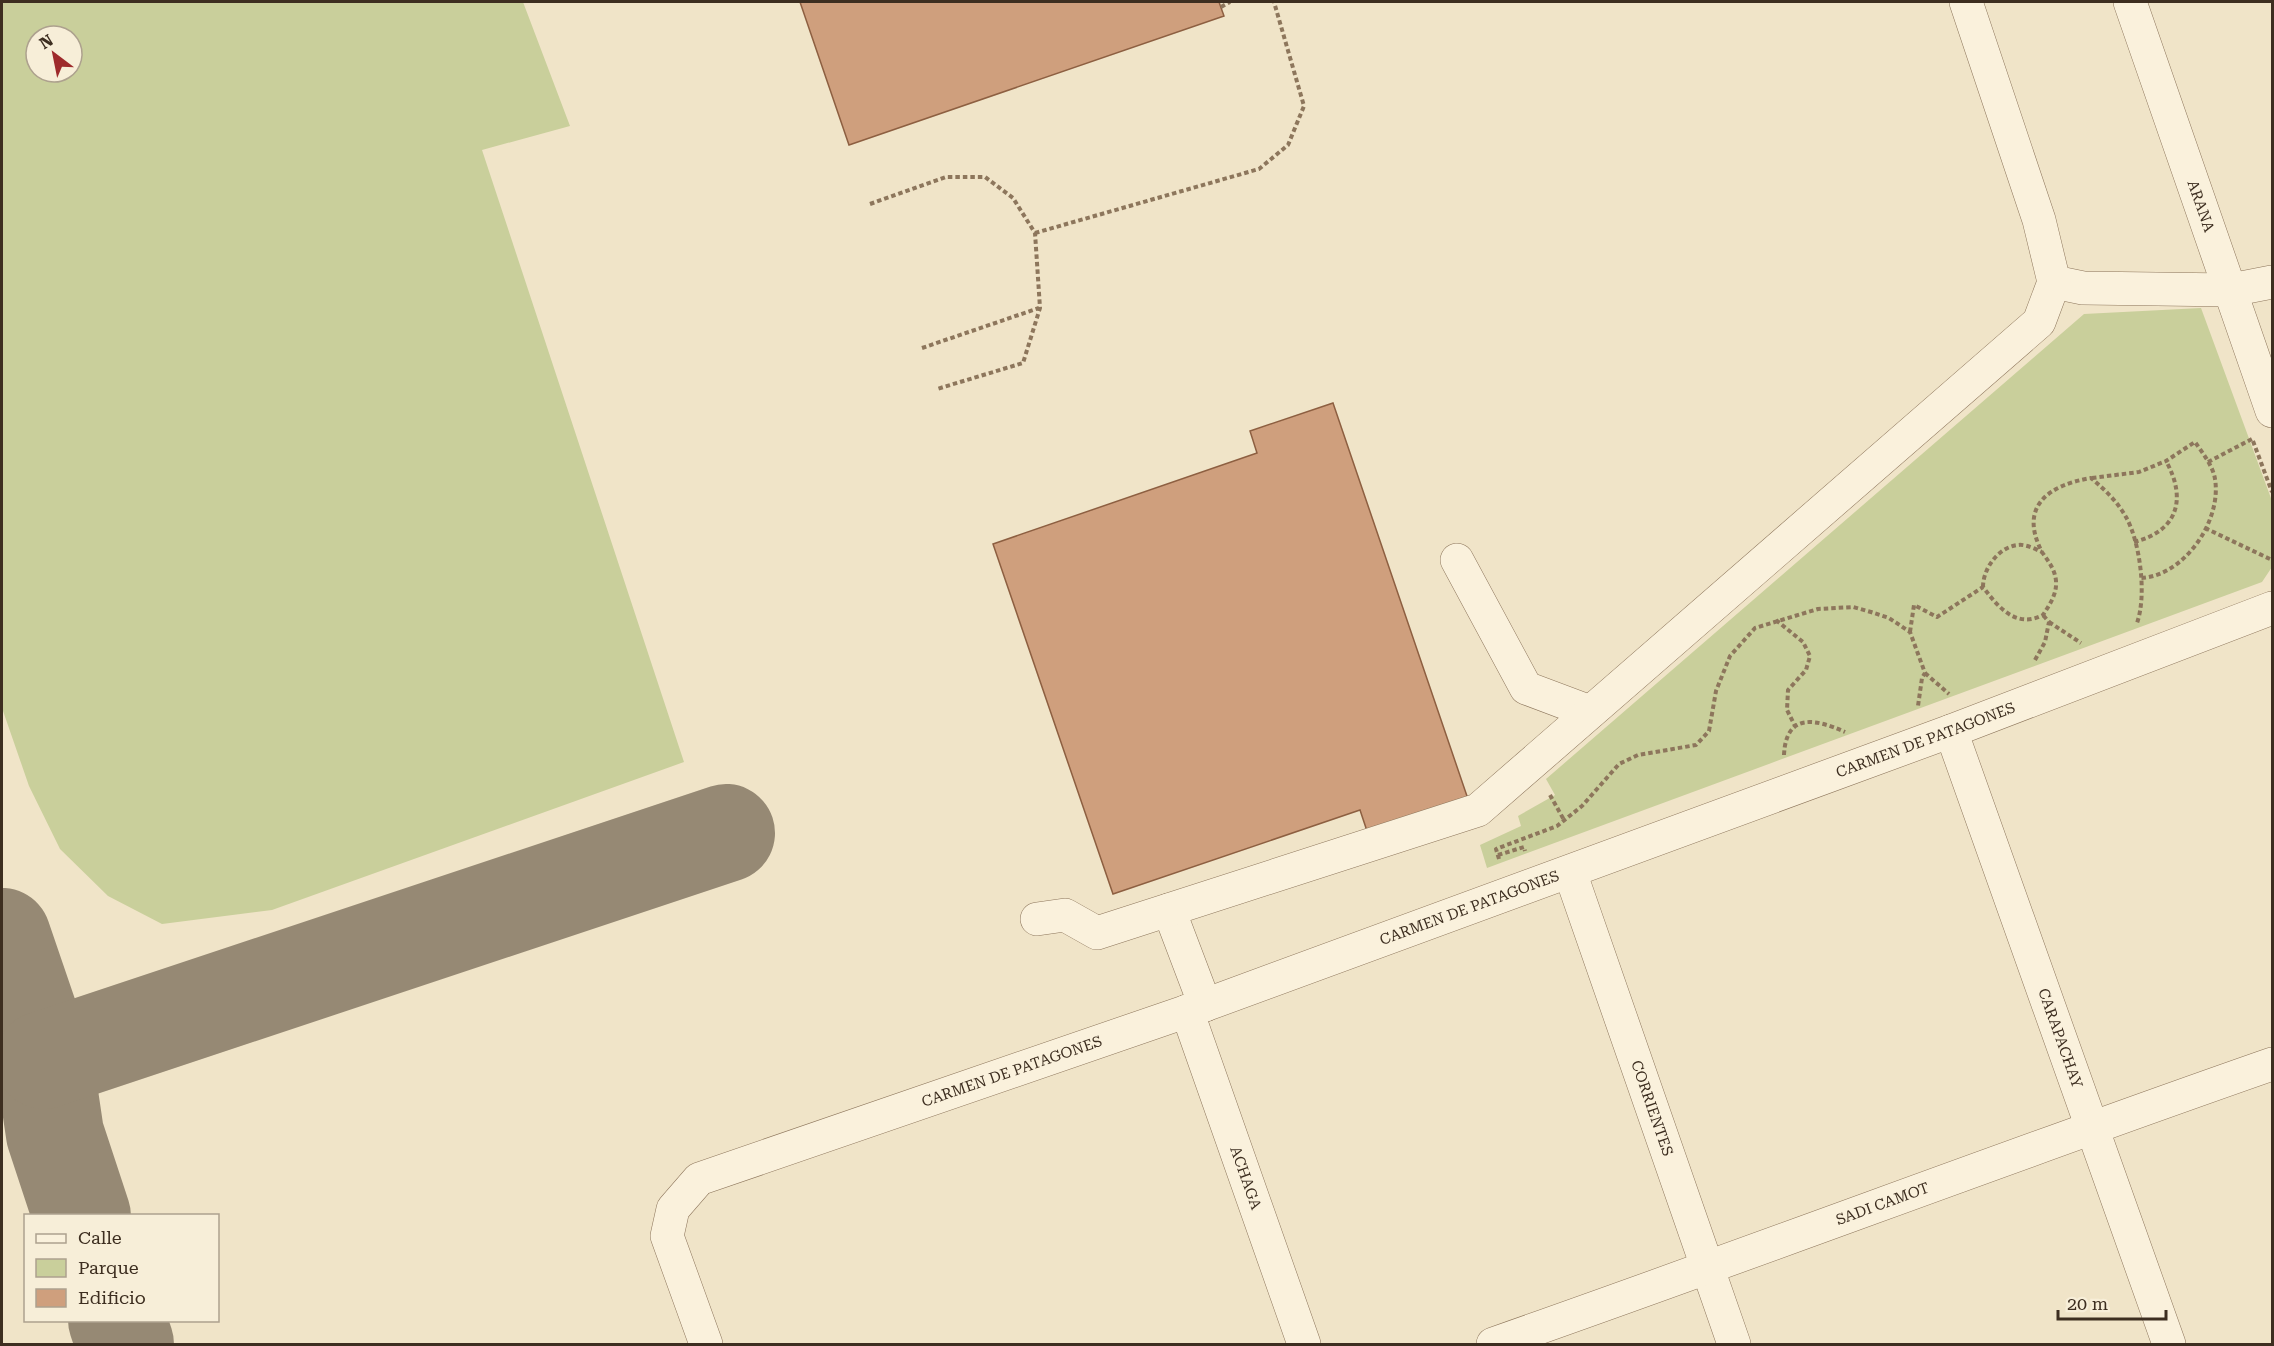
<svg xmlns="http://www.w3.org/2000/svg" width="2274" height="1346" font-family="'Roboto Serif',serif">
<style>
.green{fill:#c9cf9b;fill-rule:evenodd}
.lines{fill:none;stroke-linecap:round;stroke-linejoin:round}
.taxiway{stroke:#968974;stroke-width:98}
.building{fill:#cf9f7d;stroke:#8d5f41;stroke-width:1.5}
.minor-casing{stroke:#8d765c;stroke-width:34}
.path{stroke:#8d765c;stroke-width:4;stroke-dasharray:4.5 3;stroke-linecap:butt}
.minor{stroke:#faf1dc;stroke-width:33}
.labels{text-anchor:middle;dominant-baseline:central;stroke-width:4.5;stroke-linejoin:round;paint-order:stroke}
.street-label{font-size:15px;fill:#3d2e20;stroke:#f7eed8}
</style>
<rect width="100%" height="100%" fill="#f0e4c8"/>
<g class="green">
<path d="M2,2H523L570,126L482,150L684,762L272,910L162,924L108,896L60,849L29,786L2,708ZM36,36H72V72H36Z"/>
<path d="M2201,308L2272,501V567L2262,582L1487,868L1480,845L1521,826L1518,816L1555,795L1546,779L2084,314Z"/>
</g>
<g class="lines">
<g class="taxiway">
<path d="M2,937L44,1060L55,1134L82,1216"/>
<path d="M44,1060L726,833"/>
<path d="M117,1320L125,1344"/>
</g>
</g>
<g class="building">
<path d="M800,2H1219L1224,16L849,145Z"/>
<path d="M1333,403L1469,802L1369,837L1360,810L1113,894L993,544L1257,453L1250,431Z"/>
</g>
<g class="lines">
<g class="minor-casing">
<g id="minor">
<path id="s1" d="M2130,2L2272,411"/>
<path d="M2054,282L2083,288L2231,290L2272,282"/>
<path d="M1457,560L1526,688L1590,712"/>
<path id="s2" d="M1951,731L2169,1344"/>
<path id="s3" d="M1570,872L1734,1344"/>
<path d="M1169,910L1205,1005"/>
<path d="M1037,919L1065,915L1097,933L1478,810L2039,322L2054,282L2039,220L1966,2"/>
<path id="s4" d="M1187,1011L1304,1344"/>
<path id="s5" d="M706,1344L667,1236L673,1209L699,1179L1205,1005L1951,731L2272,608"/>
<path id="s6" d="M1493,1344C1753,1253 2011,1155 2272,1064"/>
</g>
</g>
<g class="path">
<path d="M1221,7L1230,2"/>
<path d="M870,204L946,177H985L1013,198L1035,233L1040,308L1023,363L937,389"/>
<path d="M1035,233L1259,169L1288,145L1304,106L1274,2"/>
<path d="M922,348L1039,308"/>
<path d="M2253,441L2272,492"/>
<path d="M2208,462L2252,439"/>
<path d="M2092,478L2139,472L2166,461L2195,442C2202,452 2213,466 2215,479C2222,521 2184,576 2141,578"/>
<path d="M2205,528L2272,560"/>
<path d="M2134,542C2178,531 2187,499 2166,461"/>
<path d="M1983,587C1983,569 1998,547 2018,545C2026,544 2035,549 2042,552"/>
<path d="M1776,620L1803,642L1810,656L1806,670L1788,690L1787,710L1795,726"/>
<path d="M2049,622L2081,643"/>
<path d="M1910,632L1914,605L1937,617L1983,587C1998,607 2016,629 2043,615C2050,604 2057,594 2056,581C2055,569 2048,561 2042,552C2018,506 2049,485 2091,478C2104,489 2117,501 2126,517C2140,542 2147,595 2137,623"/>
<path d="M2035,660L2045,642L2049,622L2043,615"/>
<path d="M1925,673L1949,694"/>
<path d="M1784,755C1786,712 1816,719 1845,732"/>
<path d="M1550,795L1564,820"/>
<path d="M1498,855L1524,847L1525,851"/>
<path d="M1499,859L1496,849L1557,826L1582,806L1619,764L1638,755L1696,745L1709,731L1716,691L1730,656L1755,628L1818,609L1853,607L1871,612L1889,618L1910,632L1925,673L1922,678L1918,706"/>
</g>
<use href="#minor" class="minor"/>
</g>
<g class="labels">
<g class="street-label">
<text stroke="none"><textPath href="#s1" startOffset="216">ARANA</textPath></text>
<text stroke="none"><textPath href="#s5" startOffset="1485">CARMEN DE PATAGONES</textPath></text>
<text stroke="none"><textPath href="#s5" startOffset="999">CARMEN DE PATAGONES</textPath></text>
<text stroke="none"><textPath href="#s2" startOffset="326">CARAPACHAY</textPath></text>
<text stroke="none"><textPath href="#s5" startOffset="513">CARMEN DE PATAGONES</textPath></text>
<text stroke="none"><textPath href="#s3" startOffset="250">CORRIENTES</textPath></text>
<text stroke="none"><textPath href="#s4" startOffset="177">ACHAGA</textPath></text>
<text stroke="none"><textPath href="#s6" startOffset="414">SADI CAMOT</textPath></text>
</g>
</g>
<rect width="2274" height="1346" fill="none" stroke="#3d2e20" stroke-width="6"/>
<rect x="24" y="1214" width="195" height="108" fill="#f7eed8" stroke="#ada18e" stroke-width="1.5"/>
<rect x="36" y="1234" width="30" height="9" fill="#faf1dc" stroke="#ada18e" stroke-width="1.5"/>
<text x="78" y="1244" font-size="18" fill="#3d2e20">Calle</text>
<rect x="36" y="1259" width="30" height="18" fill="#c9cf9b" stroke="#ada18e" stroke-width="1.5"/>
<text x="78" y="1274" font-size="18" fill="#3d2e20">Parque</text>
<rect x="36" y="1289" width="30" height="18" fill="#cf9f7d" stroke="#ada18e" stroke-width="1.5"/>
<text x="78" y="1304" font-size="18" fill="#3d2e20">Edificio</text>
<g transform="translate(54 54) rotate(328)"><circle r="28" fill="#f7eed8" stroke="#ada18e" stroke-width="1.5"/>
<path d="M0-4.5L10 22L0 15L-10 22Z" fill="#9e2a2b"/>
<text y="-9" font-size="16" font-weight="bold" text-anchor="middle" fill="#3d2e20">N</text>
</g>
<path d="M2058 1310v9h108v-9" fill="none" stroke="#3d2e20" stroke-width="3"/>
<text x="2067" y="1310" font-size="18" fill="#3d2e20" stroke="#f7eed8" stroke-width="4.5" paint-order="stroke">20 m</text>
</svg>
